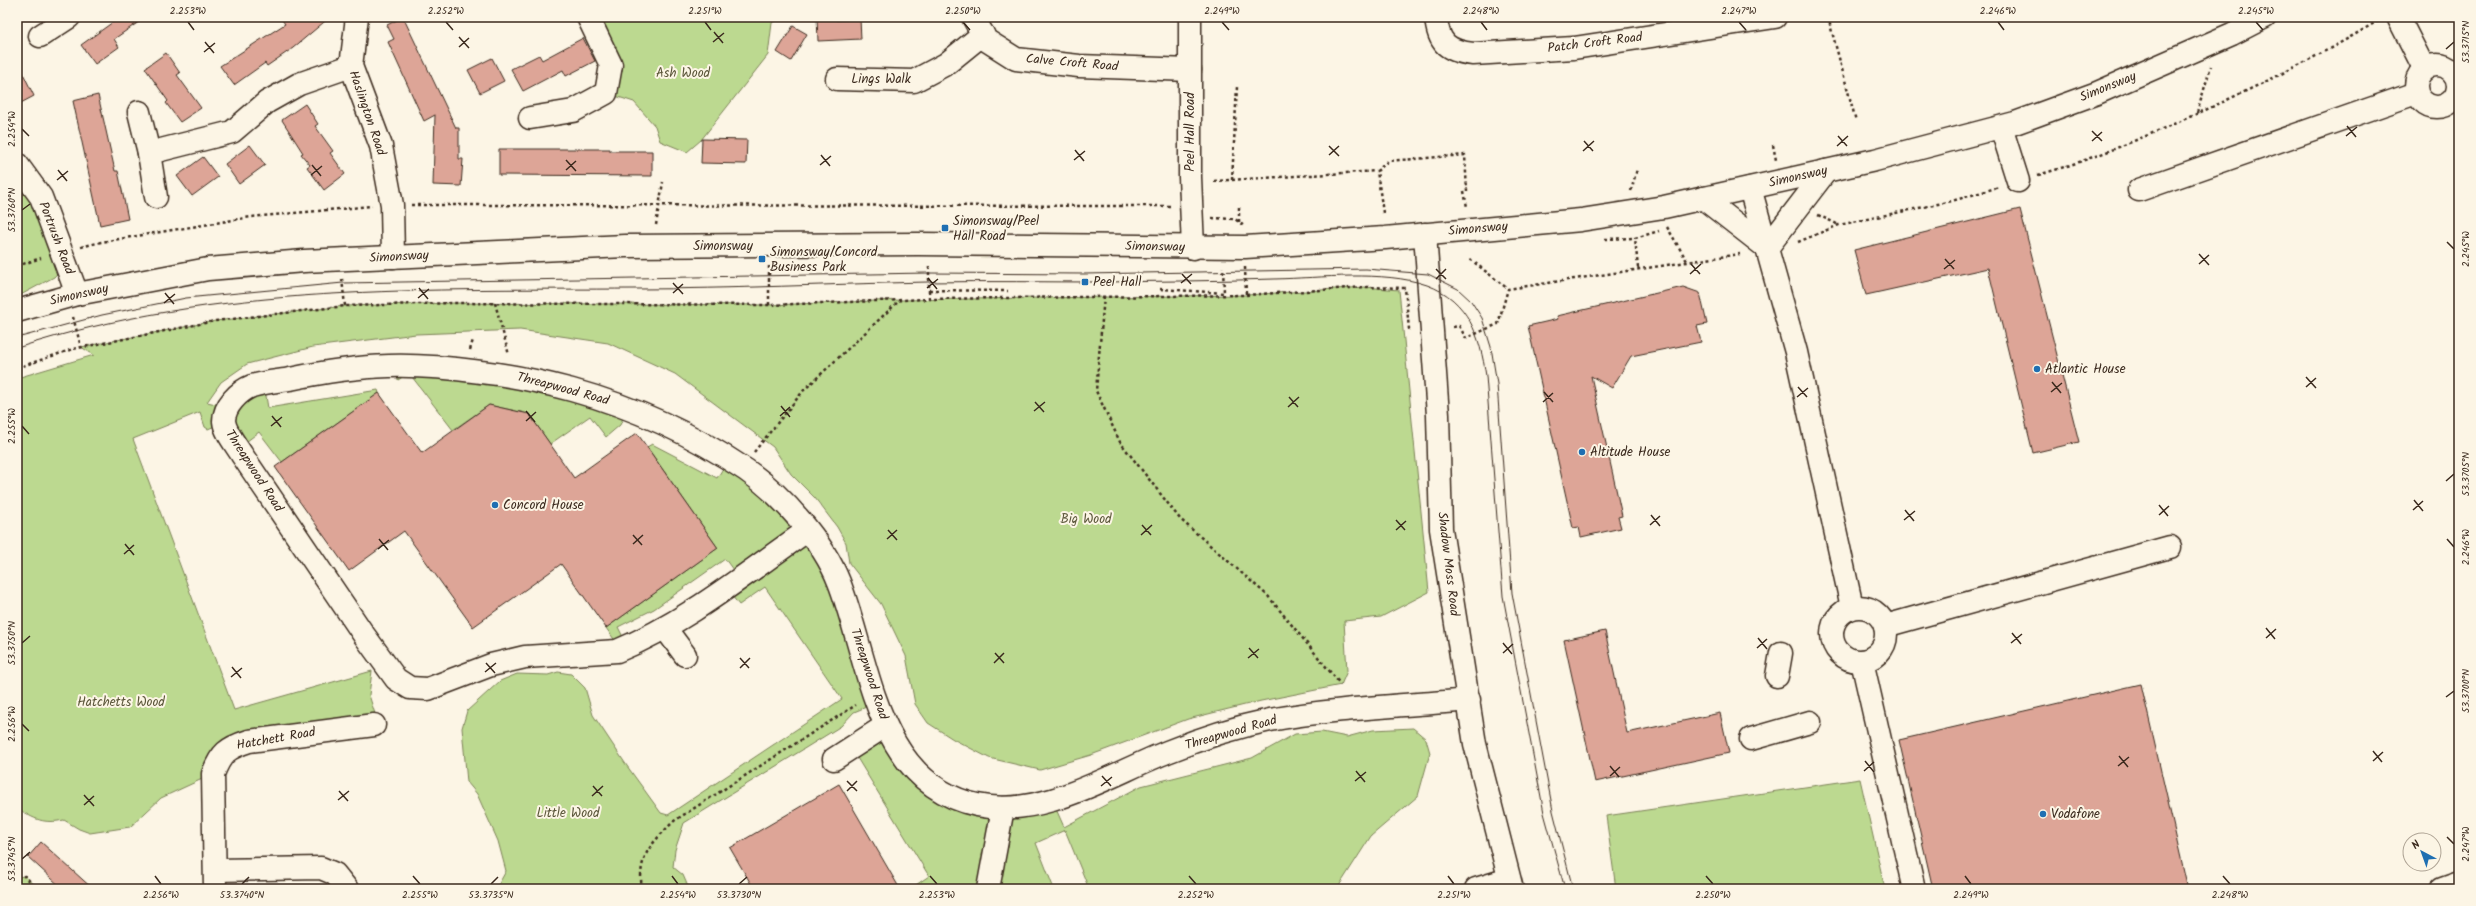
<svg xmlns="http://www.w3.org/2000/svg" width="2476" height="906" font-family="Kalam,sans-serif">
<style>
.green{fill:#bcd990;stroke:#7c8257}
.building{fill:#dda597;stroke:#3b2a1e}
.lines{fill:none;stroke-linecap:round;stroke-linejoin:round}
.minor-casing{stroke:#3b2a1e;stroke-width:25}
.path{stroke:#3b2a1e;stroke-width:2.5;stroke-dasharray:3 3;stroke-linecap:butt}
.minor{stroke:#fcf5e5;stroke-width:22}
.tram{stroke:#3b2a1e;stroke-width:1}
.ticks{fill:none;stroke:#3b2a1e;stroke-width:1.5}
.poi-dot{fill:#1f6fb2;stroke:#fcf5e5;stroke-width:1.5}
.labels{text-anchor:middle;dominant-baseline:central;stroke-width:4;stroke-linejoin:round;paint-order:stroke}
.street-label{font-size:13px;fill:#3b2a1e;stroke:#fcf5e5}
.park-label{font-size:13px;fill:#5b563a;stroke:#fcf5e5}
.poi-label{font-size:13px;fill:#3b2a1e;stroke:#fcf5e5;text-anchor:start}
.neatline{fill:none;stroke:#3b2a1e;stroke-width:1.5}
.ticks-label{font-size:10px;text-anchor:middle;fill:#3b2a1e}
</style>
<rect width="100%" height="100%" fill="#fcf5e5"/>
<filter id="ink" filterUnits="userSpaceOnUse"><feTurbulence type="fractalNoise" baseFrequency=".025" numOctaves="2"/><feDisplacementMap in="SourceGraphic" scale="8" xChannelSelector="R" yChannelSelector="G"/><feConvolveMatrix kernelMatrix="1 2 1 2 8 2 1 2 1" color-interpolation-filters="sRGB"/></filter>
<g filter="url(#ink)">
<g class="green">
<path d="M588,17H779L772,23L768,55L701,140L687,152L660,141L655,126L634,102L606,93L611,65Z"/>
<path d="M36,190L66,264L54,277L17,297V196Z"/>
<path d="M1365,287L1399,290L1429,592L1381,617L1344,621L1347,671L1341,685L1261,701L1188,719L1091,755L1040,770L989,758L953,739L928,723L915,704L906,656L881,604L849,563L846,543L837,527L815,498L791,474L773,447L675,374L608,343L520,330L416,334L313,347L247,364L221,382L207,402L229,407L264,384L268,408L378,390L379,393L282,462L259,432L238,448L224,422L208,429L205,427L200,412L133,439L234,710L372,671L369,695L376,717L249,741L213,774L161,798L130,827L90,833L79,829L64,820C44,824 35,820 17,808V378L94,355L81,347L215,321L345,306L453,303L769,305L901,300L1246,295Z"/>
<path d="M397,366L449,369L516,377L628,407L620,425L606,437L590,416L550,444L529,414L489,405L453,430L409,373L398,380Z"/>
<path d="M652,444L717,478L729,459L808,530L876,703L854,712L841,726L684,823L675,850L673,867L683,875L689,889H496L506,871L498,841L477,794L467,782L462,728L467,711L500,681L517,674L548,675L558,672L571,674L585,688L593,715L627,766L661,813L668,815L842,699L765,587L739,605L726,588L739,578L725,559L654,609L618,627L628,647L621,649L606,628L718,548L647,447Z"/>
<path d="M885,726L956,798L1052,800L1064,827L1141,786L1252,758L1295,734L1322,732L1347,737L1373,730L1413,728L1426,739L1430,753L1418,796L1371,836L1337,889H1089L1065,830L1036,843L1054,889H910L929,876L851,748Z"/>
<path d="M1860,779L1885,889H1616L1606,816Z"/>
<path d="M25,876L37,889H17V877Z"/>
</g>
<g class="building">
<path d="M120,17H146L114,39L119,47L95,64L81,45Z"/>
<path d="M280,17H330L293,48L267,66L265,63L234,85L220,66L285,24Z"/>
<path d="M403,17L456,128H459V159H463L461,186L433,185L435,115L424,121L388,42L394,39L387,25Z"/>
<path d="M817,17H836V20L860,19L861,39L818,41Z"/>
<path d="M793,26L807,34L791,61L777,52Z"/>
<path d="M583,38L595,61L566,76L563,70L523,91L511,69L539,55L542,60Z"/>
<path d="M166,53L180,73L177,75L201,108L180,122L166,103L168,101L145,68Z"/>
<path d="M492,58L504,81L480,93L468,70Z"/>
<path d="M17,61L34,96L17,105Z"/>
<path d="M98,95L115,171H118L128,219L100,225L73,101Z"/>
<path d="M305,104L318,124L315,126L333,151L330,153L345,174L324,190L307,167L310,165L301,154L303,153L282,120Z"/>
<path d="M702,139L747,140L746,164L701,163Z"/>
<path d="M250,145L265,165L239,184L225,164Z"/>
<path d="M499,149H610V151H652V176L499,175Z"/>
<path d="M203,157L218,177L192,196L177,176Z"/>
<path d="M2020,209L2079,442L2033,453L1988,268L1866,295L1854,250Z"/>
<path d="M1683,287L1700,293L1707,324L1697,326L1701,342L1631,356L1612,388L1591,376L1622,516L1618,517L1621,528L1581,537L1579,527L1573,528L1528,326L1558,319L1557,316Z"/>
<path d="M379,393L422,453L489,405L529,414L574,478L637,433L718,548L606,628L561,564L473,627L404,531L349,571L275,467Z"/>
<path d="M1605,631L1627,733L1720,713L1729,753L1595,782L1564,640Z"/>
<path d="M2141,684L2188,889H1933L1899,740Z"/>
<path d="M839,784L900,889H754L730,848Z"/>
<path d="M41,842L93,889H63L28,857Z"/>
</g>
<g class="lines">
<g class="minor-casing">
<g id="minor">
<path d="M357,17L351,66L381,146L392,205L393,257"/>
<path d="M973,17L986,40L1016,59L1079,66L1190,70"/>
<path d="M1190,17V177L1193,248"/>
<path d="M1436,17C1438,44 1448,51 1473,54L1574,48L1775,17"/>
<path d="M2398,17L2424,68"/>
<path d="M40,36L69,17"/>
<circle cx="2437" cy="86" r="21"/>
<path d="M837,79L914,81L946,64L983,34"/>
<path d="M139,112L149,153L232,132L267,102L299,84L351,66"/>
<path d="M530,118L573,111L606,93L611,65L588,17"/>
<path d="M2001,127L2018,181"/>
<path d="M149,153L156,197"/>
<path d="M17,164L41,197L77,294"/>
<path d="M1750,188L1796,352L1852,607"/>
<path d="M2139,190L2416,93"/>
<path d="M1703,198L1767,248L1826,171"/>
<path d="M1425,234L1438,415L1441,529L1475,744L1512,889"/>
<path d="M17,311L77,294L208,269L304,261L625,246L918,244L1245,247L1385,238L1581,220L1664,207L1875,160L2015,123L2097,93L2232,34L2265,17"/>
<path d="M808,530C746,573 687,622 617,651L525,657L491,665L428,689L410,688L396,679L364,635L242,455C236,445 225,432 224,421C224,406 239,391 252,386C264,382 278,381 290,379C323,372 356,367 389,366C419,365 451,368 481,372C512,375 542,382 572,390C633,407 694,435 746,470C782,495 823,541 839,582C870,661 875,783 977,805C1042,819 1109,775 1167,752C1199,739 1236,727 1270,720C1335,708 1403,706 1469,700"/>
<circle cx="1859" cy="634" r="27"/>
<path d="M1885,626L2170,547"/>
<path d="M665,628L685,655"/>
<path d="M1862,661L1914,889"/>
<path d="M1777,676L1781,653"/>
<path d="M1751,739L1810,722"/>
<path d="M834,759L885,726"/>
<path d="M216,870L321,868L335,874L347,889"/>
<path d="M215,889L213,774C221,753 227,748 249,741L374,725"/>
<path d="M988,889L1003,808"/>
<path d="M1476,889L1509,879"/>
<path d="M2442,889L2459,883"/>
</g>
</g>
<g class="path">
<path d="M1828,17L1856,121"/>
<path d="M2197,113L2211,66"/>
<path d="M1773,145L1776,160"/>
<path d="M2038,175C2091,160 2142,138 2192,116C2256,87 2319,57 2379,20"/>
<path d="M1232,180L1237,87"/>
<path d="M1214,181L1377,171"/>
<path d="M1464,191L1467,207"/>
<path d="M1631,191L1637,169"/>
<path d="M411,205L1170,206"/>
<path d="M1383,213L1377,171L1388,161L1465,155L1467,191"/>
<path d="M1818,215L1839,225"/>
<path d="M1212,218L1235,219L1244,226"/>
<path d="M1239,222V206"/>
<path d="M656,225L663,182"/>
<path d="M1667,227L1687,261"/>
<path d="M1605,239L1635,238"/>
<path d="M1798,242L1839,225L1952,201L1999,187"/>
<path d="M81,247L101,242L251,217L372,206"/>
<path d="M1470,259L1508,289"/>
<path d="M17,266L41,258"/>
<path d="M1245,267L1246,295"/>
<path d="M1638,268L1635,238L1659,231"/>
<path d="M342,279L345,306"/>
<path d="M1160,289L1224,293L1223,267"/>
<path d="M929,290L1008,291"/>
<path d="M1104,296L1096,391L1120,442L1180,519L1268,596L1341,685"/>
<path d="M929,299V264"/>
<path d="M495,303L509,355"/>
<path d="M769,305V265"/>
<path d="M73,317L81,347"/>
<path d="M1453,327L1459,326L1466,338L1498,324L1508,289L1740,254"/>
<path d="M470,350L473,340"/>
<path d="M17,368L73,349L215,321L345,306L453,303L769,305L929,299L1246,295L1365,287L1405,288L1409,329H1412"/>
<path d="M754,452L804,390L900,300"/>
<path d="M17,877L25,876L37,889"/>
<path d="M642,889C637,856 652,843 674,821L856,705"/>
</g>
<use href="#minor" class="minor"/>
<g class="tram">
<path d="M17,338L102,315L186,298L343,283L928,273L1084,274L1366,269L1428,274L1458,289L1471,301L1482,318L1491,347L1497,384L1512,593L1553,811L1573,889"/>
<path d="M17,348C216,283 429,290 635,289C733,289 830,284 928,282C987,281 1046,282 1105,282C1161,281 1218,281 1274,279C1321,278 1383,270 1427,285C1469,300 1480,337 1486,376L1503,596L1544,813L1565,889"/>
</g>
</g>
</g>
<path class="ticks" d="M188,22L194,30M446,22L453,30M705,22L711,30M963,22L970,30M1222,22L1229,30M1481,22L1487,30M1739,22L1746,30M1998,22L2004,30M2256,22L2263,30M714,32L723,43M459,37L469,48M205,42L214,53M713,42L724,33M459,47L469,38M2446,49L2454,42M204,52L215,43M2347,126L2356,137M22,129L29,136M2092,131L2102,141M1838,136L1847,146M2346,136L2357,127M1584,141L1593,151M2092,141L2102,132M1329,146L1339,156M1837,146L1848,136M1075,150L1084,161M1583,151L1594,141M821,155L830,166M1329,155L1339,146M566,160L576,171M1074,160L1085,151M312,165L321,176M820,165L831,156M58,170L67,181M566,170L576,161M311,175L322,166M57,180L68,171M22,210L30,204M2447,242L2454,249M2199,254L2209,265M1945,259L1954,269M1691,264L1700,274M2199,264L2209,255M1436,269L1446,279M1944,269L1955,260M1182,274L1191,284M1690,274L1701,264M928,278L937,289M1436,279L1446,269M673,283L683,294M1181,283L1192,274M419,288L428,299M927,288L938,279M165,293L174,304M673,293L683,284M418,298L429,289M164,303L175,294M2306,377L2316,388M2052,382L2061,393M1798,387L1807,397M2306,387L2316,378M1544,392L1553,402M2051,392L2062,383M1289,397L1298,407M1797,397L1808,388M1035,402L1044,412M1543,402L1553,393M781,406L790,417M1288,407L1299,397M526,411L535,422M1034,411L1045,402M272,416L281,427M780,416L790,407M526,421L536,412M22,426L29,434M271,426L282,417M2446,481L2454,474M2414,500L2423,511M2159,505L2168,516M1905,510L1914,521M2413,510L2423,501M1651,515L1660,526M2159,515L2169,506M1396,520L1405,530M1904,520L1915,511M1142,525L1151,535M1650,525L1660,516M888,530L897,540M1396,530L1406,521M633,535L642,545M1141,535L1152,525M379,539L388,550M887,539L897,530M2447,539L2454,547M125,544L134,555M633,544L643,535M378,549L389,540M124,554L134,545M2266,628L2275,639M2012,633L2021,644M1758,638L1767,649M2266,638L2276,629M22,643L30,636M1503,643L1512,654M2011,643L2022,634M1249,648L1258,658M1757,648L1767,639M995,653L1004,663M1503,653L1513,644M740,658L749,668M1248,658L1259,649M486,663L495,673M994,663L1004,653M232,667L241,678M740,668L750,658M485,672L496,663M231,677L242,668M2446,697L2454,691M22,724L29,731M2373,751L2382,762M2119,756L2128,767M1865,761L1874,772M2373,761L2383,752M1610,766L1619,777M2118,766L2129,757M1356,771L1365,782M1864,771L1874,762M1102,776L1111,786M1610,776L1620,767M847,781L857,791M1355,781L1366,772M593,786L602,796M1101,786L1112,777M339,791L348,801M847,791L857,781M84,795L94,806M592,796L603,786M338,800L349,791M84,805L94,796M2447,837L2454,844M22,859L30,852M155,876L161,884M413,876L420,884M672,876L678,884M930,876L937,884M1189,876L1196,884M1448,876L1454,884M1706,876L1713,884M1965,876L1971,884M2223,876L2230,884M242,884L249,877M491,884L498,877M739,884L747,877"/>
<g class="poi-dot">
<rect x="941" y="224" width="8" height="8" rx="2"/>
<rect x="758" y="255" width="8" height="8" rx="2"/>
<rect x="1081" y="278" width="8" height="8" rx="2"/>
<circle cx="2037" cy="369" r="4"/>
<circle cx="1582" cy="452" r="4"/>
<circle cx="495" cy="505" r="4"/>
<circle cx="2043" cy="814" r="4"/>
</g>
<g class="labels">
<g class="street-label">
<text transform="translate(1595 43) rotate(-7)">Patch Croft Road</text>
<text transform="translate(1072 63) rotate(5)">Calve Croft Road</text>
<text x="881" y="79">Lings Walk</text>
<text transform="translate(2108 87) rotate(-22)">Simonsway</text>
<text transform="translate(367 113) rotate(71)">Haslington Road</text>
<text transform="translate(1190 132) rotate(-90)">Peel Hall Road</text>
<text transform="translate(1798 177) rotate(-13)">Simonsway</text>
<text transform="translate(1478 229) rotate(-5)">Simonsway</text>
<text transform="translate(56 238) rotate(69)">Portrush Road</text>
<text x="723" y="246">Simonsway</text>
<text transform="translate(1155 247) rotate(1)">Simonsway</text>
<text transform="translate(399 257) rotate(-3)">Simonsway</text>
<text transform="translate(79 295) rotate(-13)">Simonsway</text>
<text transform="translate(563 389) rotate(15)">Threapwood Road</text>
<text transform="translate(254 471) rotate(57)">Threapwood Road</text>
<text transform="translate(1448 564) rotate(83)">Shadow Moss Road</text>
<text transform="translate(869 674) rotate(72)">Threapwood Road</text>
<text transform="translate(1231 733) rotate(-16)">Threapwood Road</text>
<text transform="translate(276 739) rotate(-10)">Hatchett Road</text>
</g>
<g class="park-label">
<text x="683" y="73">Ash Wood</text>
<text x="1086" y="519">Big Wood</text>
<text x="121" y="702">Hatchetts Wood</text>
<text x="568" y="813">Little Wood</text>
</g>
<g class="poi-label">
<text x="953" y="221">Simonsway/Peel<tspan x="953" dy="15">Hall Road</tspan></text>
<text x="770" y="252">Simonsway/Concord<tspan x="770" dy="15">Business Park</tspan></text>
<text x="1093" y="282">Peel Hall</text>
<text x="2045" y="369">Atlantic House</text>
<text x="1590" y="452">Altitude House</text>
<text x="503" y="505">Concord House</text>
<text x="2051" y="814">Vodafone</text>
</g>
</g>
<rect width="2476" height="906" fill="none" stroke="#fcf5e5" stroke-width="44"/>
<g transform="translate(2422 852) rotate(319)"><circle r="19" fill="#fcf5e5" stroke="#afa495"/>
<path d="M0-3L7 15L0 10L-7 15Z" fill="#1f6fb2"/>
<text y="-6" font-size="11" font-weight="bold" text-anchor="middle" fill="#3b2a1e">N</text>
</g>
<rect x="22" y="22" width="2432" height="862" class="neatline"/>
<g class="ticks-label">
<text x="188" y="14">2.253°W</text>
<text x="446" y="14">2.252°W</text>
<text x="705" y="14">2.251°W</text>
<text x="963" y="14">2.250°W</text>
<text x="1222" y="14">2.249°W</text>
<text x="1481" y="14">2.248°W</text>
<text x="1739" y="14">2.247°W</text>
<text x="1998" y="14">2.246°W</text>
<text x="2256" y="14">2.245°W</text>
<text transform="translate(2465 42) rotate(-90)" y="4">53.3715°N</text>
<text transform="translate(11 129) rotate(-90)" y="4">2.254°W</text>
<text transform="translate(11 210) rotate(-90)" y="4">53.3760°N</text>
<text transform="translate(2465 249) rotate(-90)" y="4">2.245°W</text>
<text transform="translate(11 426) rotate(-90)" y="4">2.255°W</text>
<text transform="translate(2465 474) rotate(-90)" y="4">53.3705°N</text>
<text transform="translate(2465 547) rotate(-90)" y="4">2.246°W</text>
<text transform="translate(11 643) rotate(-90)" y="4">53.3750°N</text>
<text transform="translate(2465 691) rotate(-90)" y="4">53.3700°N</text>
<text transform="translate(11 724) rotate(-90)" y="4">2.256°W</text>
<text transform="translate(2465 844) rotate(-90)" y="4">2.247°W</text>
<text transform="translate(11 859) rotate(-90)" y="4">53.3745°N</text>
<text x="161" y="898">2.256°W</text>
<text x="242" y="898">53.3740°N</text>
<text x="420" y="898">2.255°W</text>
<text x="491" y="898">53.3735°N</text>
<text x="678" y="898">2.254°W</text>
<text x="739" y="898">53.3730°N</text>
<text x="937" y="898">2.253°W</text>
<text x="1196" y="898">2.252°W</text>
<text x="1454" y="898">2.251°W</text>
<text x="1713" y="898">2.250°W</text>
<text x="1971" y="898">2.249°W</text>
<text x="2230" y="898">2.248°W</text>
</g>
</svg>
